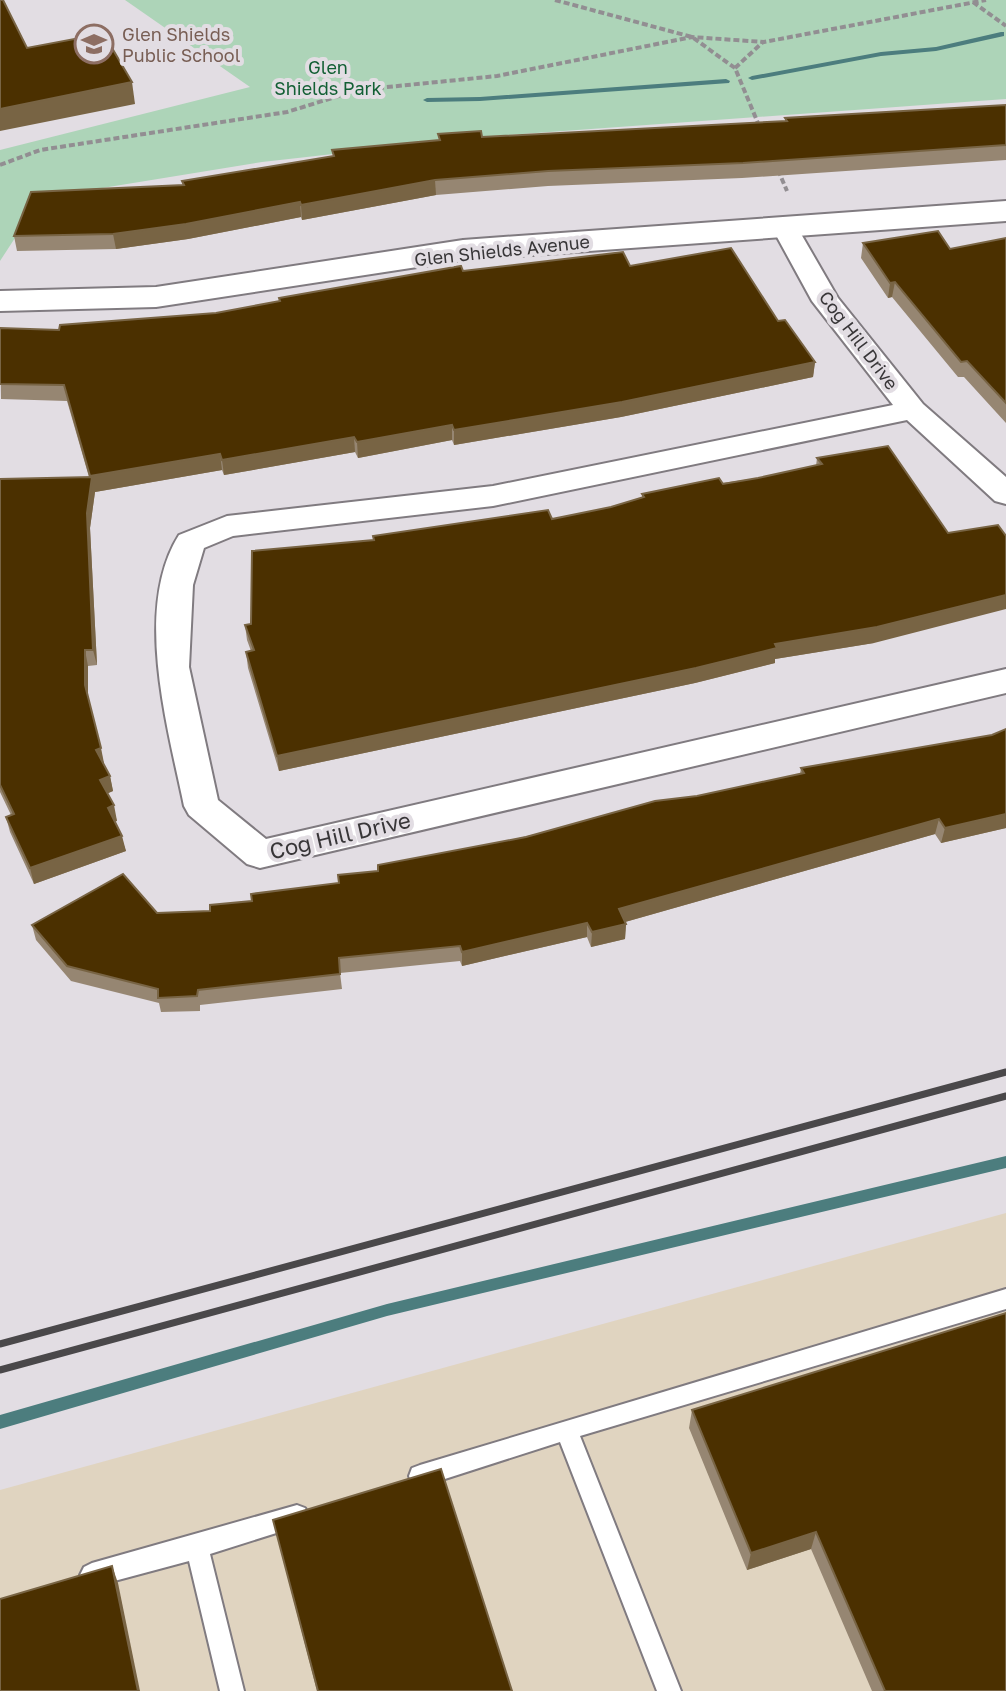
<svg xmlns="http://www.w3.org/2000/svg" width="1006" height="1691" font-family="'Golos Text',sans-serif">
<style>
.industrial{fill:#e0d4c0}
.green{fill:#add4b8}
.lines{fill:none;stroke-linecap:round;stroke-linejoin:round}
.stream{fill:#4c7d7e;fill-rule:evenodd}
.service-casing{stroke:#807b80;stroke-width:4}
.minor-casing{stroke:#807b80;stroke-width:4}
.tertiary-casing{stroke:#807b80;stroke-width:4}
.path{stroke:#928e92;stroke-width:4;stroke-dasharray:6 3;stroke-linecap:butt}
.service{fill:#fff;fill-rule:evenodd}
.minor{fill:#fff;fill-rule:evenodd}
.tertiary{fill:#fff;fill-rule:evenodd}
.rail{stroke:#4a484a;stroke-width:7}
.wall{fill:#968672}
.shaded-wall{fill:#786444}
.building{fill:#4b3000;stroke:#786444;stroke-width:2}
.labels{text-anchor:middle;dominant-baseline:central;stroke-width:8;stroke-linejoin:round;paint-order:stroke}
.far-education-label{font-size:18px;fill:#785e54;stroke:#e2dde3;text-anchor:start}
.far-park-label{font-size:18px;fill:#125f34;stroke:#e2dde3}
.far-street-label{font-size:18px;fill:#383638;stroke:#e2dde3}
.street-label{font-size:22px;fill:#383638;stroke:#e2dde3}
</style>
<rect width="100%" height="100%" fill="#e2dde3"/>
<path class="industrial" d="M1006,1213V1691H0V1490Z"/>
<path class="green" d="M125,0H1006V99L494,136L262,162L41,198L0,261V150L250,87Z"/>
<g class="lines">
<g class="stream">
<path d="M1001,32H1004V36L936,51L881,56L752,80L748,78L752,76L881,52L936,47Z"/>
<path d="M726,79L730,81L729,83L480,101L427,102L423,100L427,98L480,97Z"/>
<path d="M1006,1156V1168L387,1316L0,1429V1415L387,1304Z"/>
</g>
<g class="service-casing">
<g id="service">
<path d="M1006,1289V1309L580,1436L681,1691H657L560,1442L420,1487L412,1484L409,1476L412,1468L420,1465Z"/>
<path d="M297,1505L305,1508L309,1516L305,1524L210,1554L244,1691H220L189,1561L92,1587L84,1583L80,1575L84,1567L92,1563Z"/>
</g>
</g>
<g class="minor-casing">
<path id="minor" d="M784,218L793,220L838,298L923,404L1006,477V504L995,501L907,420L493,506L233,536L204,548L193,585L189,667L218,800L266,839L1006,669V693L260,868L247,864L189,815L184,806C168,728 133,608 179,535L227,516L493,486L893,405L812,301L771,226L775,220Z"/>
</g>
<g class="tertiary-casing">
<path id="tertiary" d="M1006,201V221L463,260L156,307L0,311V291L156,287L463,240Z"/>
</g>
<g class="path">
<path d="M555,0L692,37L735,68L760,128"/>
<path d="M973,2L1006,26"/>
<path d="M735,68L763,42"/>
<path d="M0,165L40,150L287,112L358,90L497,76L692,37L764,42L986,0"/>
<path d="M778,170L787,191"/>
</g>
<use href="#service" class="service"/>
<use href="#minor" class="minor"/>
<use href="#tertiary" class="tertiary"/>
<g class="rail">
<path d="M0,1344L1006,1072"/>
<path d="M0,1370L1006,1096"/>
</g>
</g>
<g class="wall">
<path d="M1006,105V160L742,178L548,186L436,195L302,220L301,217L188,239L116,249L17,251L14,236L183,185L182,181L333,156L332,150L439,140L438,134L482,137L785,121V118Z"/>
<path d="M1006,238V423L964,377H958L892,297L888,298L861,258L863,243L950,249Z"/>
<path d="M630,266L778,321L815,362L813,377L621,417L454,445L452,440L358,458L355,452L224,475L222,470L95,492L90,528L97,665L88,666V698L103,764L110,776L113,791L108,793L117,821H115L126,851L34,884L10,832L6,817L11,815L0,792V479L89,477L67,401L1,399L0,328L59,330L216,313L279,301V298L463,271Z"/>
<path d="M888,446L874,643L775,659V663L695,683L279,771L248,668L246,652L251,651L247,640L245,625L251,624L373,540V536L552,519L611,507L642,498V494L758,478L816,466L817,458Z"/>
<path d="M1006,729V828L941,843L935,834L625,922L626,924L625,939L591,947L587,937L462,966L460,961L340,973L342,989L200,1005V1011L161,1012L159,1003L71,981L36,940L32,925L157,913L210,911L339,883L378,871L697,796L800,774L801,768L992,735Z"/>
<path d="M692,1410L1006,1691H872L811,1549L747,1570L689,1428Z"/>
<path d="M273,1520L512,1691H317Z"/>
</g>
<g class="shaded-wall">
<path d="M132,82L135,104L0,131V109Z"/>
<path d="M435,180L436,195L302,220L301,205Z"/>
<path d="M300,202L301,217L188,239L116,249L113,234Z"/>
<path d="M895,282L892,297L888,298L890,283Z"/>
<path d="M815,362L813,377L621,417L454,445V430Z"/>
<path d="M452,425V440L358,458L357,442Z"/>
<path d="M354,437L355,452L224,475L222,460Z"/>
<path d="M220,454L222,470L95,492L90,528L97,665L93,650L87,513L90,476Z"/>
<path d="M1006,595V609L874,643L775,659V663L695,683L279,771L277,756L775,644Z"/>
<path d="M85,650L88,666V701L85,685Z"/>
<path d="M101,748L104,763L99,765L96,750Z"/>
<path d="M110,776L113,791L104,795L100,780Z"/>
<path d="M114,805L117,821L111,823L108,808Z"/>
<path d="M1006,814V828L941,843L945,828Z"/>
<path d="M939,819L935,834L618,924L619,909Z"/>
<path d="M122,836L126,851L34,884L30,868Z"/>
<path d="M587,923V937L462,966V952Z"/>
<path d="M626,924L625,939L591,947L592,932Z"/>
<path d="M816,1532L811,1549L747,1570L751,1553Z"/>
<path d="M112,1566L118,1583L140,1691H138Z"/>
</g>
<g class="building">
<path d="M0,0H3L27,48L90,36L96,46L109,43L132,82L0,109Z"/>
<path d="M1006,105V145L743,163L548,171L435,180L301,205L300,202L186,224L113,234L14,236L31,192L184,185L182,181L334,156L332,150L440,140L438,134L481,131L482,137L787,121L785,118Z"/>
<path d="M938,231L950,249L1006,238V403L967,361L961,362L895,282L890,283L863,243Z"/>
<path d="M731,248L778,321L785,320L815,362L622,402L454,430L452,425L357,442L354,437L222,460L220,454L90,476L64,385L0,384V328L59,330L60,325L216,313L280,301L279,298L461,266L463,271L623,252L630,266Z"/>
<path d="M888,446L948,533L998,525L1006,536V595L877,627L775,644L777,648L696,668L277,756L246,652L254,650L245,625L251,624L252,551L374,540L373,536L548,510L552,519L611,507L644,497L642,494L719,478L723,484L758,478L822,464L817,458Z"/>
<path d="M92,477L87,513L93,650H85V685L101,748L96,750L110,776L100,780L114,805L108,808L122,836L30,868L6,817L14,814L0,785V479Z"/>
<path d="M1006,729V814L945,828L939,819L619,909L626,924L592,932L587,923L462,952L460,946L339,958L340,974L198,990L197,996L158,998V989L67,966L32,925L123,874L157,913L210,911V905L252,901L251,894L339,883L338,875L378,871V865L526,837L655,801L697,796L804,773L801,768L992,735Z"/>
<path d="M1006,1313V1691H885L816,1532L751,1553L692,1410Z"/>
<path d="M441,1469L512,1691H318L273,1520Z"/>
<path d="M112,1566L138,1691H0V1599Z"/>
</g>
<defs>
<g id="school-ring" transform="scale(2)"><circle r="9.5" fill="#e2dde3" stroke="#8d6e63" stroke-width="1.5"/><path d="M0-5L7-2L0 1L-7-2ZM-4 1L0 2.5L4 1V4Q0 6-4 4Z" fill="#8d6e63"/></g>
</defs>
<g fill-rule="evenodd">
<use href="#school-ring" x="94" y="44"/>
</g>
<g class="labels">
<g class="far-education-label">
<text x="122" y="34">Glen Shields<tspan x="122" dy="21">Public School</tspan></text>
</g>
<g class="far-park-label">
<text x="328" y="67">Glen<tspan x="328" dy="21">Shields Park</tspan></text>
</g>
<g class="far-street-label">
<text transform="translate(502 250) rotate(-6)">Glen Shields Avenue</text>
<text transform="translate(859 340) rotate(53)">Cog Hill Drive</text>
</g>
<g class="street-label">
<text transform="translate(340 835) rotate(-13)">Cog Hill Drive</text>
</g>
</g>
</svg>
